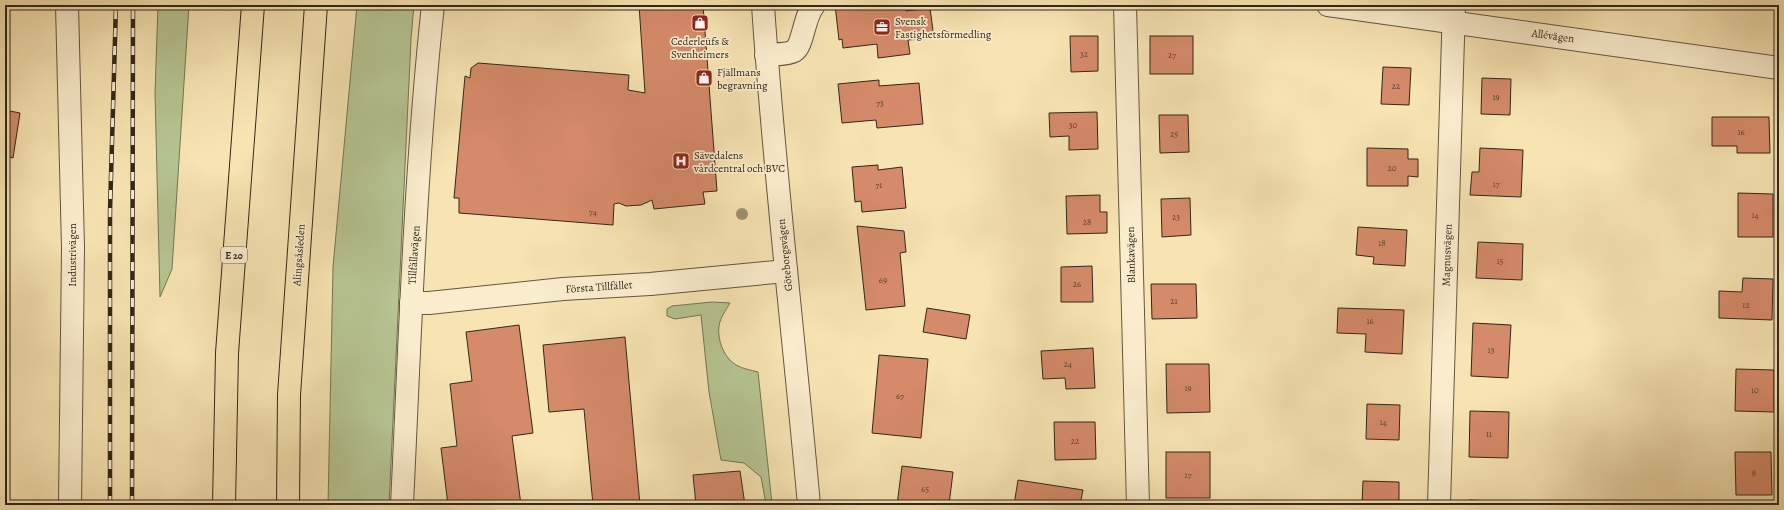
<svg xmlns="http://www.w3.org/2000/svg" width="1784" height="510" font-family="Alegreya,serif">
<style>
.green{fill:#b6c592;stroke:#737657}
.building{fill:#d58a69;stroke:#30271c}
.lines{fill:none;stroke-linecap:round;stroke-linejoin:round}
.minor-casing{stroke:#625642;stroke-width:24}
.highway-casing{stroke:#30271c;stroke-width:24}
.minor{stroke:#faedcd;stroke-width:22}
.highway{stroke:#f7e4b2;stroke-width:22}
.rail-casing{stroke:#30271c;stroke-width:4.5}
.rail{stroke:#faedcd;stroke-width:3;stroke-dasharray:9;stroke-linecap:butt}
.tree{fill:#9c9270}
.labels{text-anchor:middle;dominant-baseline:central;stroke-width:3.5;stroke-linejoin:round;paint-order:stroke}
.number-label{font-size:9px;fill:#59402f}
.shield{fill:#faedcd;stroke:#6d6251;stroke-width:1}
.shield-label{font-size:10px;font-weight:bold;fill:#30271c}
.poi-label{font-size:11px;fill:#30271c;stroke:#faedcd;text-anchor:start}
.street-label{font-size:11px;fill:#30271c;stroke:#faedcd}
</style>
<rect width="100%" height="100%" fill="#f7e4b2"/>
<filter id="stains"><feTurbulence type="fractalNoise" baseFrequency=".005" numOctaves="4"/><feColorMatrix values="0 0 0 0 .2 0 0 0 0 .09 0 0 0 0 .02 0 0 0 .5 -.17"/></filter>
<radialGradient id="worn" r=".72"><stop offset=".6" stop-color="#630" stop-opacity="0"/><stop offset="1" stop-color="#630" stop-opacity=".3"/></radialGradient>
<g class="green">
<path d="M158,5H189L172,269L160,297L155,93Z"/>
<path d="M357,5H414L411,39L389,505H328L333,267Z"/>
<path d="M712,302L730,303C726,310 720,318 719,326C717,340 724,358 736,365C743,369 751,370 758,372L772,504H766L761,477L744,463L721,460L709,392L701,315L675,319L667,316V309L672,306Z"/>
</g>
<g class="building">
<path d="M639,5H703L717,191L703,192L705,204L654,209L652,200L641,205L626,206L619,203L614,204L613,225L459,213V198H454L465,76L470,78L471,68L478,63L629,75L628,90L645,93Z"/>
<path d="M835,5H869V9L905,5L906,11L930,8L934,38L908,40L910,54L878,58L877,44L843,48L842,39L839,40Z"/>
<path d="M1070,36H1098V71L1071,72Z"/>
<rect x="1150" y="36" width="43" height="38"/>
<path d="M1383,67L1411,68L1409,105L1381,104Z"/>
<path d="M1482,78L1511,79L1510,115L1481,114Z"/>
<path d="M879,80V86L919,83L923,124L877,128L876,120L842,123L838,84Z"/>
<path d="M5,110L20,113L13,158L5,156Z"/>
<path d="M1097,112L1098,149L1069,150V136L1050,137L1049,113Z"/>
<path d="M1159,115H1188L1189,152L1160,153Z"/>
<path d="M1712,117H1769L1770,153H1737V146H1712Z"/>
<path d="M1367,148L1408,149V159H1418V177L1408,176V186H1367Z"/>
<path d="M1480,148L1523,150L1521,197L1470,195L1472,172H1479Z"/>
<path d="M878,165V170L902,167L906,208L862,212L861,201L855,202L852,167Z"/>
<path d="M1738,193L1773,194V237H1738Z"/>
<path d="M1100,195V212H1107V233L1067,234L1066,196Z"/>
<path d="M1190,198L1191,235L1162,237L1161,199Z"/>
<path d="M857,226L904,231L906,252L900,253L905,306L866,310Z"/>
<path d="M1358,227L1407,230L1405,266L1373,264L1374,257L1356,255Z"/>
<path d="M1478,242L1523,244L1522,280L1476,278Z"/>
<path d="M1092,266L1093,302H1061V267Z"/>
<path d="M1743,278L1773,279L1772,320L1719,318V291L1742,292Z"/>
<path d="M1151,284H1196L1197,318L1152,319Z"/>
<path d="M927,308L970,315L966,339L923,332Z"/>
<path d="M1338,308L1404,310L1402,354L1365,352L1366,334L1337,333Z"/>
<path d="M1473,323L1511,325L1508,378L1471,376Z"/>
<path d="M519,325L533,433L512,436L521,505H448L441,448L457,446L450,384L472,381L466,332Z"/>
<path d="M625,337L640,505H593L584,409L549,412L543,345Z"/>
<path d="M1093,348L1095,388L1066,389L1065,378L1043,379L1041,351Z"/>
<path d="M879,355L928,359L921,438L872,433Z"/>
<path d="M1166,364H1209L1210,412L1167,413Z"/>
<path d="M1736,369L1774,370V412L1735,411Z"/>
<path d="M1367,404L1400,405L1399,440L1366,439Z"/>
<path d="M1470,411L1509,412L1508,458L1469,457Z"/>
<path d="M1054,422H1095L1096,459L1055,460Z"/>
<rect x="1166" y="452" width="44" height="46"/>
<path d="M1735,452H1771L1772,495H1736Z"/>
<path d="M902,466L953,472L949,505H897Z"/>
<path d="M740,471L745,505H696L693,475Z"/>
<path d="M1018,480L1083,490L1080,505H1014Z"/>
<path d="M1363,481L1399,482V505H1362Z"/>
<path d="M1469,500L1497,501V505H1469Z"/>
</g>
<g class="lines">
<g class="minor-casing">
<g id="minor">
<path d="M67,5L73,248L70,505"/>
<path d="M763,5C774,172 794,338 809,505"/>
<path d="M1125,5L1138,505"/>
<path d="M1328,5L1779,68"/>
<path d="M766,55C774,54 787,55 794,51C803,46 804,16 814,5"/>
<path d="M411,303H429L563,289L650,284L786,271"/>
<path d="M402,505C410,338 415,171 433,5"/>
<path d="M1439,505L1454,5"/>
</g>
</g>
<g class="highway-casing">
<g id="highway">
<path d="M224,505L227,353L253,5"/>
<path d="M288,505L289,395L316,5"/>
</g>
</g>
<use href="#minor" class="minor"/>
<use href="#highway" class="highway"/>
<g class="rail-casing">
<g id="rail">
<path d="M110,505V211L116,5"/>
<path d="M132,505L133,5"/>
</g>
</g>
<use href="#rail" class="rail"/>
</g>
<circle class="tree" cx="742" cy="214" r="6"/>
<defs>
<g id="shop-square" transform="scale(0.9)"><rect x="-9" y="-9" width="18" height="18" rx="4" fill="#8f2418" stroke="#faedcd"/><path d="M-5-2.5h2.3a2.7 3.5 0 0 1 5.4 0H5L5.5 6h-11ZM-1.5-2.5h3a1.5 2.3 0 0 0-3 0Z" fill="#fff"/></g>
<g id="office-square" transform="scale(0.9)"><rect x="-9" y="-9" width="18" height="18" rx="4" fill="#8f2418" stroke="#faedcd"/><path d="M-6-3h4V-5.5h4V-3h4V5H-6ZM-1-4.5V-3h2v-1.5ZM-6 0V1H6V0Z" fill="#fff"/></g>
<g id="hospital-square" transform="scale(0.9)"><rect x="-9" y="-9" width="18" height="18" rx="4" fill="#8f2418" stroke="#faedcd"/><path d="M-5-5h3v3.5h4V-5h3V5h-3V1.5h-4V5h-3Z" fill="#fff"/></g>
</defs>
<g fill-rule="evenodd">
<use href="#shop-square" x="700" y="23"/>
<use href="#office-square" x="882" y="27"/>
<use href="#shop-square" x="704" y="78"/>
<use href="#hospital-square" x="681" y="161"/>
</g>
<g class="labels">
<g class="number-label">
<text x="1084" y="54">32</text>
<text x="1172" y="55">27</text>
<text x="1396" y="86">22</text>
<text x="1496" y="97">19</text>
<text x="880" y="103">73</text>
<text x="1073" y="125">30</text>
<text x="1741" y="132">16</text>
<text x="1174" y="134">25</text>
<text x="1392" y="168">20</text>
<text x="1496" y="184">17</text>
<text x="879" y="185">71</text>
<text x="593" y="212">74</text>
<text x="1755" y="215">14</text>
<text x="1176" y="217">23</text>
<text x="1087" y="222">28</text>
<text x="1382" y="243">18</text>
<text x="1500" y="261">15</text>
<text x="883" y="280">69</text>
<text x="1077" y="284">26</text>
<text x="1174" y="301">21</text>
<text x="1746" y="305">12</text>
<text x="1370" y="321">16</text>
<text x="1491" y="350">13</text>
<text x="1068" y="364">24</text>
<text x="1188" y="388">19</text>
<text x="1755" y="390">10</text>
<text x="900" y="396">67</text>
<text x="1383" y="422">14</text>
<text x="1489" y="434">11</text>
<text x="1075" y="441">22</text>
<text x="1754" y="473">8</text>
<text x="1188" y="475">17</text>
<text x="925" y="489">65</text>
</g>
<rect class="shield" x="221" y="247" width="26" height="16" rx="3"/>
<g class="shield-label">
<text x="234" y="255">E 20</text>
</g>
<g class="poi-label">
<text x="895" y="21">Svensk<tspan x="895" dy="13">Fastighetsförmedling</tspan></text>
<text x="700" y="41" text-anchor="middle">Cederleüfs &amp;<tspan x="700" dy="13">Svenheimers</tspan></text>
<text x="717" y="72">Fjällmans<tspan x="717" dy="13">begravning</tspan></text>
<text x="694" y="155">Sävedalens<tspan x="694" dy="13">vårdcentral och BVC</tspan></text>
</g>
<g class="street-label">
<text transform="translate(1553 36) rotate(8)">Allévägen</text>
<text transform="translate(72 255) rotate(-90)">Industrivägen</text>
<text transform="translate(299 255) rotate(-86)">Alingsåsleden</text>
<text transform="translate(414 255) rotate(-86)">Tillfällavägen</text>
<text transform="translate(785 255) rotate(-96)">Göteborgsvägen</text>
<text transform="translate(1131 255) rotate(-91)">Blankavägen</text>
<text transform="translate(1447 255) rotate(-88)">Magnusvägen</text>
<text transform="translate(599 287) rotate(-4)">Första Tillfället</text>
</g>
</g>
<rect width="1784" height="510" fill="none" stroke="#f7e4b2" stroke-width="20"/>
<rect x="6" y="6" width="1772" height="498" fill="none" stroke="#30271c" stroke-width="2"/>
<rect x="10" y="10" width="1764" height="490" fill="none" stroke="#30271c"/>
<rect width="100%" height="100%" filter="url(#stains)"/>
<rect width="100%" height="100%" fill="url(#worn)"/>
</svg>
